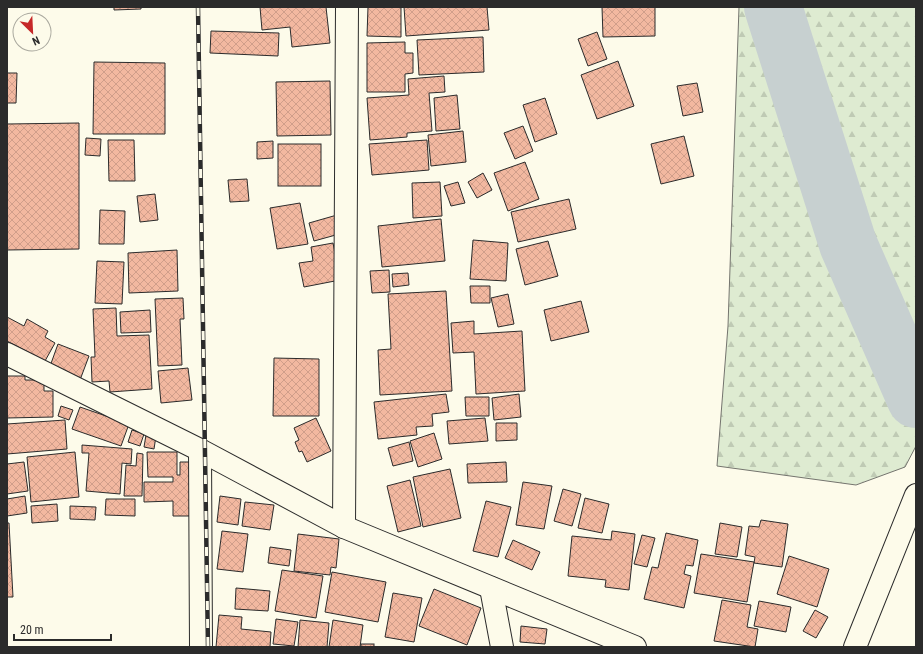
<svg xmlns="http://www.w3.org/2000/svg" width="923" height="654" font-family="'Roboto Condensed',sans-serif">
<style>
.forest{fill:url(#forest-firs);stroke:#74746e}
.lines{fill:none;stroke-linecap:round;stroke-linejoin:round}
.river{stroke:#c7d0d0;stroke-width:58}
.building{fill:url(#building-cross-hatch);stroke:#2b2b2b}
.minor-casing{stroke:#2b2b2b;stroke-width:24}
.secondary-casing{stroke:#2b2b2b;stroke-width:24}
.minor{stroke:#fdfbea;stroke-width:22}
.secondary{stroke:#fdfbea;stroke-width:22}
.rail-casing{stroke:#2b2b2b;stroke-width:4.5}
.rail{stroke:#fdfbea;stroke-width:3;stroke-dasharray:9;stroke-linecap:butt}
</style>
<defs>
<pattern id="forest-firs" width="22" height="20" patternUnits="userSpaceOnUse"><rect width="22" height="20" fill="#deebd1"/><path d="M5 1l3.5 6h-7zM16 11l3.5 6h-7z" fill="#bfcab4"/></pattern>
<pattern id="building-cross-hatch" width="8" height="8" patternUnits="userSpaceOnUse"><rect width="8" height="8" fill="#f2b8a0"/><path d="M0 0l8 8M0 8l8-8" fill="none" stroke="#d09e8a"/></pattern>
</defs>
<rect width="100%" height="100%" fill="#fdfbea"/>
<path class="forest" d="M739,7H916V446L905,467L856,485L717,466L728,326Z"/>
<g class="lines">
<path class="river" d="M773,7L848,244L916,399"/>
</g>
<g class="building">
<path d="M114,7H141V9L114,10Z"/>
<path d="M260,7H326L330,43L292,47L290,27L262,30Z"/>
<path d="M368,7H401V37L367,36Z"/>
<path d="M404,7H487L489,30L406,36Z"/>
<path d="M602,7H655V36L603,37Z"/>
<path d="M211,31L279,33L278,56L210,53Z"/>
<path d="M597,32L607,59L588,66L578,39Z"/>
<path d="M483,37L484,72L419,75L417,40Z"/>
<path d="M405,42V53H413V73L405,74V92H367V43Z"/>
<path d="M618,61L634,106L597,119L581,75Z"/>
<path d="M94,62L165,63V134H93Z"/>
<path d="M7,73H17L16,103H7Z"/>
<path d="M444,76L445,92L429,93L432,131L407,133V137L370,140L367,98L409,95L408,79Z"/>
<path d="M330,81L331,135L277,136L276,82Z"/>
<path d="M697,83L703,112L683,116L677,86Z"/>
<path d="M457,95L460,129L436,131L434,98Z"/>
<path d="M545,98L557,134L535,142L523,105Z"/>
<path d="M79,123V249L7,250V124Z"/>
<path d="M523,126L533,151L515,159L504,133Z"/>
<path d="M463,131L466,162L431,166L428,135Z"/>
<path d="M684,136L694,176L661,184L651,144Z"/>
<path d="M86,138L101,139L100,156L85,155Z"/>
<path d="M108,140H134L135,181H109Z"/>
<path d="M427,140L429,170L372,175L369,144Z"/>
<path d="M273,141V158L257,159V142Z"/>
<rect x="278" y="144" width="43" height="42"/>
<path d="M525,162L539,199L508,211L494,173Z"/>
<path d="M483,173L492,190L477,198L468,182Z"/>
<path d="M247,179L249,201L230,202L228,180Z"/>
<path d="M440,182L442,216L413,218L412,183Z"/>
<path d="M458,182L465,203L451,206L444,186Z"/>
<path d="M155,194L158,220L140,222L137,196Z"/>
<path d="M569,199L576,229L518,242L511,212Z"/>
<path d="M300,203L308,244L277,249L270,208Z"/>
<path d="M100,210L125,211L124,244H99Z"/>
<path d="M337,215L343,233L314,241L309,223Z"/>
<path d="M441,219L445,261L382,267L378,226Z"/>
<path d="M473,240L508,243L506,281L470,279Z"/>
<path d="M548,241L558,276L525,285L516,249Z"/>
<path d="M333,243L340,280L304,287L299,263L313,261L311,247Z"/>
<path d="M177,250L178,291L129,293L128,253Z"/>
<path d="M97,261L124,262L122,304L95,303Z"/>
<path d="M389,270L390,292L372,293L370,271Z"/>
<path d="M408,273L409,285L393,287L392,274Z"/>
<path d="M470,286H490V303H471Z"/>
<path d="M446,291L452,391L380,395L378,350L391,349L388,294Z"/>
<path d="M508,294L514,324L498,327L491,298Z"/>
<path d="M183,298L184,319H180L182,365L158,366L155,299Z"/>
<path d="M581,301L589,332L551,341L544,310Z"/>
<path d="M116,308L117,336L149,335L152,389L110,392L109,381L92,382L91,357H95L93,309Z"/>
<path d="M150,310L151,332L121,333L120,312Z"/>
<path d="M7,317L24,326L27,319L48,331L45,337L55,343L45,361L7,341Z"/>
<path d="M474,321V334L522,331L525,391L476,394L474,352L453,353L451,323Z"/>
<path d="M58,344L89,356L80,380L49,369Z"/>
<path d="M274,358L319,359V416H273Z"/>
<path d="M188,368L192,400L161,403L158,371Z"/>
<path d="M7,376H25V380H44V391H53V417L7,418Z"/>
<path d="M446,394L449,412L432,414L433,426L416,427L417,435L378,439L374,402Z"/>
<path d="M519,394L521,417L494,420L492,398Z"/>
<path d="M465,397H489V416H466Z"/>
<path d="M61,406L73,410L69,420L58,416Z"/>
<path d="M80,407L129,424L121,446L72,429Z"/>
<path d="M316,418L331,451L307,462L302,451L299,452L295,442L299,440L294,428Z"/>
<path d="M485,418L488,441L449,444L447,421Z"/>
<path d="M65,420L67,449L7,454V424Z"/>
<path d="M496,423H517V440L496,441Z"/>
<path d="M132,430L144,434L140,446L128,442Z"/>
<path d="M434,433L442,459L418,467L410,441Z"/>
<path d="M146,435L156,436L154,449L144,447Z"/>
<path d="M409,442L413,461L393,466L388,448Z"/>
<path d="M82,445L132,449L131,464L122,463L120,494L86,491L89,453H82Z"/>
<path d="M75,452L79,497L31,502L27,457Z"/>
<path d="M147,452H177V475H180V462H193L198,516H173V501L144,502V482H173V477H148Z"/>
<path d="M137,453L143,454L142,496H124L126,465L136,466Z"/>
<path d="M24,462L28,491L7,494V464Z"/>
<path d="M506,462L507,482L468,483L467,464Z"/>
<path d="M450,469L461,518L423,527L413,477Z"/>
<path d="M410,480L421,526L398,532L387,486Z"/>
<path d="M523,482L552,486L544,529L516,525Z"/>
<path d="M563,489L581,494L572,526L554,521Z"/>
<path d="M25,496L27,513L7,516V499Z"/>
<path d="M220,496L241,499L238,525L217,522Z"/>
<path d="M585,498L609,504L602,533L578,528Z"/>
<path d="M106,499H135V516L105,515Z"/>
<path d="M486,501L511,507L498,557L473,551Z"/>
<path d="M245,502L274,505L270,530L242,526Z"/>
<path d="M57,504L58,521L32,523L31,506Z"/>
<path d="M70,506L96,507L95,520L70,519Z"/>
<path d="M761,520L788,524L782,567L754,563L755,557L745,555L749,526L759,527Z"/>
<path d="M7,523H9L13,597H7Z"/>
<path d="M720,523L742,527L737,557L715,554Z"/>
<path d="M222,531L248,534L243,572L217,569Z"/>
<path d="M612,531L635,534L629,590L605,587L606,580L568,576L572,536L611,540Z"/>
<path d="M666,533L698,540L693,566L686,565L684,574L691,576L684,608L644,599L652,567L658,568Z"/>
<path d="M298,534L339,539L336,568L331,567L330,575L294,571Z"/>
<path d="M642,535L655,538L647,567L634,564Z"/>
<path d="M513,540L540,552L532,570L505,558Z"/>
<path d="M270,547L291,550L289,566L268,563Z"/>
<path d="M701,554L754,562L747,602L694,593Z"/>
<path d="M789,556L829,569L817,607L777,594Z"/>
<path d="M282,570L323,576L316,618L275,611Z"/>
<path d="M332,572L386,582L378,622L325,612Z"/>
<path d="M236,588L270,591L268,611L235,609Z"/>
<path d="M434,589L481,608L467,645L419,626Z"/>
<path d="M393,593L422,598L414,642L385,637Z"/>
<path d="M722,600L751,605L747,627L758,629L755,647L714,641Z"/>
<path d="M759,601L791,607L786,632L754,626Z"/>
<path d="M815,610L828,617L816,638L803,631Z"/>
<path d="M219,615L242,617L241,629L271,632L270,647H216Z"/>
<path d="M276,619L298,622L294,646L273,644Z"/>
<path d="M300,620L329,623L327,647H298Z"/>
<path d="M333,620L363,625L360,647H329Z"/>
<path d="M521,626L547,629L545,644L520,642Z"/>
<rect x="361" y="644" width="13" height="3"/>
</g>
<g class="lines">
<g class="minor-casing">
<g id="minor">
<path d="M7,354L200,450L344,527L635,647"/>
<path d="M200,450L201,647"/>
<path d="M344,527L347,7"/>
<path d="M491,588L502,647"/>
</g>
</g>
<g class="secondary-casing">
<path id="secondary" d="M855,647L916,495"/>
</g>
<use href="#minor" class="minor"/>
<use href="#secondary" class="secondary"/>
<g class="rail-casing">
<path id="rail" d="M198,7L208,647"/>
</g>
<use href="#rail" class="rail"/>
</g>
<rect width="923" height="654" fill="none" stroke="#2b2b2b" stroke-width="16"/>
<g transform="translate(32 32) rotate(156)"><circle r="19" fill="#fdfbea" stroke="#a9a89e"/>
<path d="M0-3L7 15L0 10L-7 15Z" fill="#c62828"/>
<text y="-6" font-size="11" font-weight="bold" text-anchor="middle" fill="#2b2b2b">N</text>
</g>
<path d="M14 634v6h97v-6" fill="none" stroke="#2b2b2b" stroke-width="2"/>
<text x="20" y="634" font-size="12" fill="#2b2b2b" stroke="#fdfbea" stroke-width="3" paint-order="stroke">20 m</text>
</svg>
